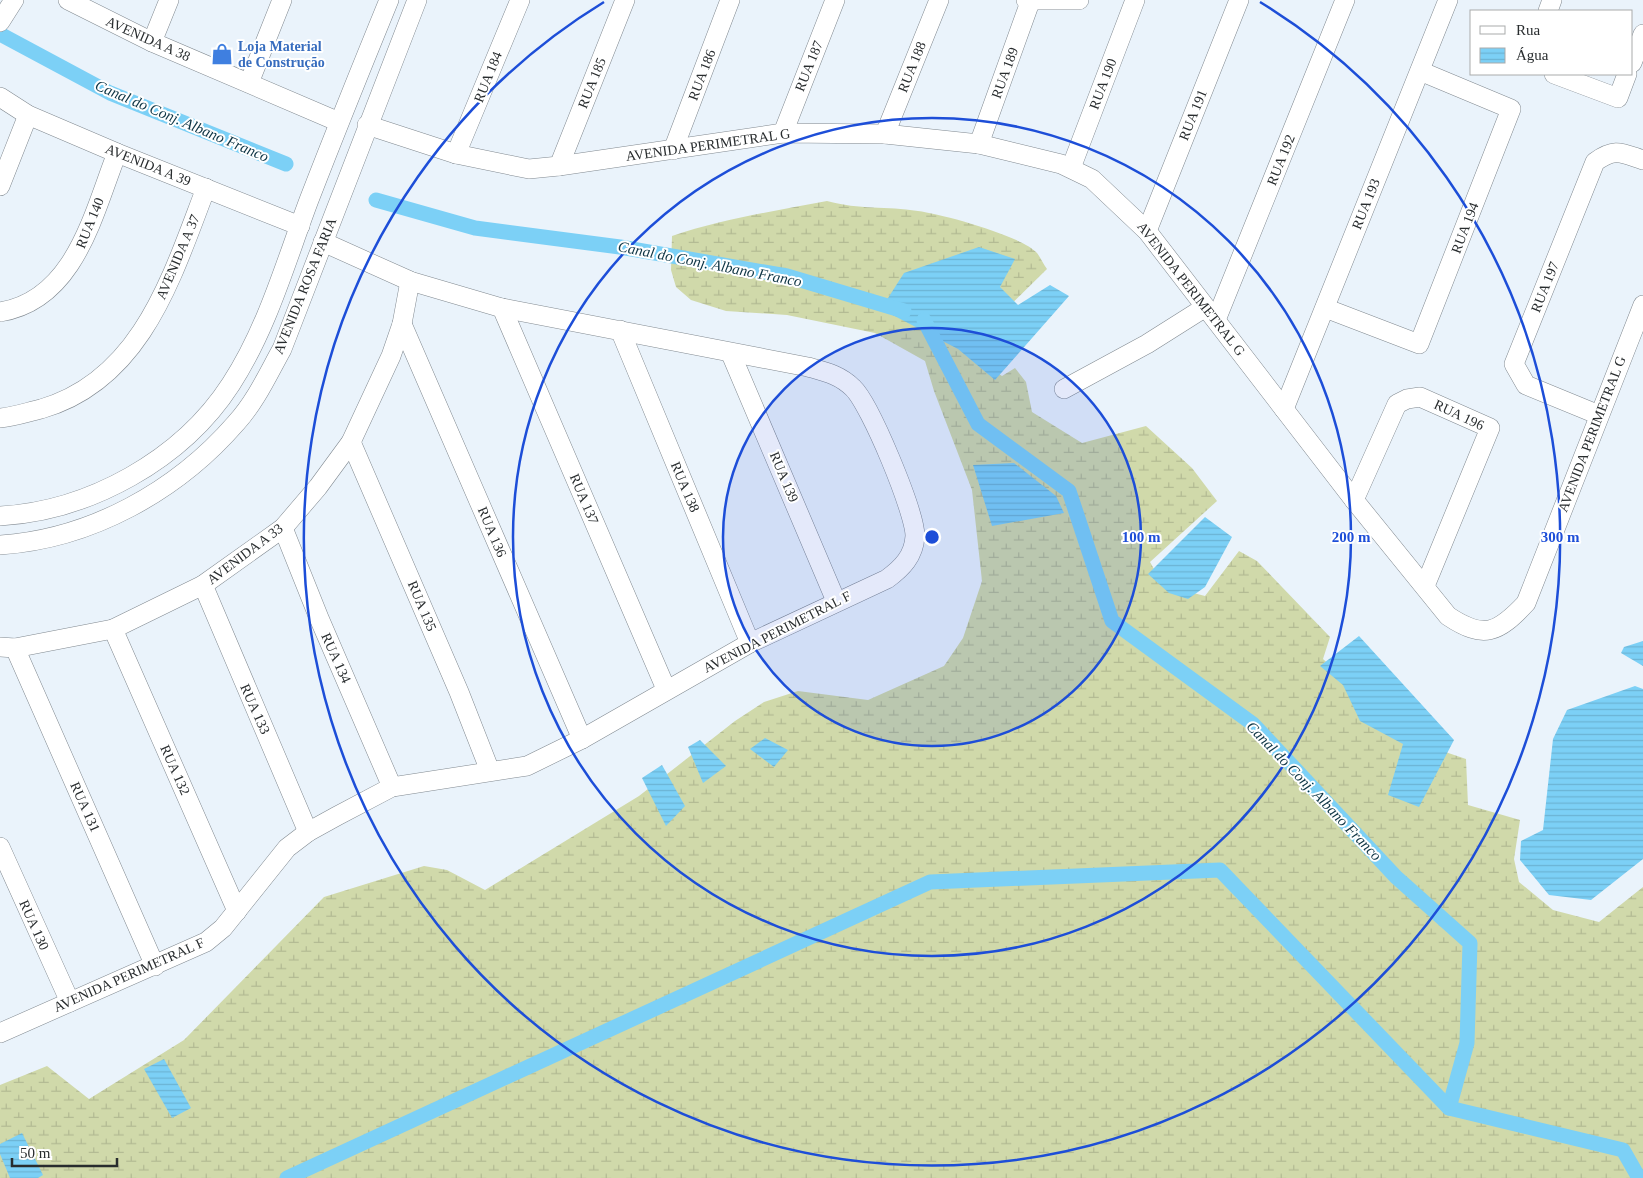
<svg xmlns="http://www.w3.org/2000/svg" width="1643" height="1178" font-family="'Times New Roman',serif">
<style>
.wetland{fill:url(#wetland-marsh)}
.water{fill:url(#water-rules)}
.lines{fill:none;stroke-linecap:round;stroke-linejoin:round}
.canal{stroke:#7cd0f6;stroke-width:15}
.minor-casing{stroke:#818990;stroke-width:20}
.minor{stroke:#fff;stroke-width:19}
.ring{fill:none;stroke:#1d4ed8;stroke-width:2.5}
.labels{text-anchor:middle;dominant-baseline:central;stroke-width:4;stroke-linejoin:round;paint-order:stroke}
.street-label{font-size:14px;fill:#282c2e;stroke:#fff}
.shop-label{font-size:14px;font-weight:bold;fill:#366cbe;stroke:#fff;text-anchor:start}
.water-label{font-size:15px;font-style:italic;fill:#0d3444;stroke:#fff}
.centre{fill:#1d4ed8;stroke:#fff;stroke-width:2.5}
.ring-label{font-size:15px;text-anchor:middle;font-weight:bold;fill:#1d4ed8;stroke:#fff;stroke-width:4;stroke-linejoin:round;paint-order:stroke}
</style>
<defs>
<pattern id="wetland-marsh" width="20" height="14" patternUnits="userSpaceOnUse" patternTransform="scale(1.25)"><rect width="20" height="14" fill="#d0d9aa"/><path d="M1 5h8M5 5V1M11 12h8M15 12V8" fill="none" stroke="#b3ba93"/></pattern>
<pattern id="water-rules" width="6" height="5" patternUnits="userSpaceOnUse" patternTransform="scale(1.25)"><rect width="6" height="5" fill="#7cd0f6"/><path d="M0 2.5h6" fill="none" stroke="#6bb3d3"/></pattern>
</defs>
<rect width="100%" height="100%" fill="#eaf3fb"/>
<path class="wetland" d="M827,201C860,210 886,206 918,211C942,214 1022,236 1037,253C1041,258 1043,264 1047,269L984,331L980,361L1002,376L1015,368L1026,382L1032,412L1082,443L1146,426L1192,468L1217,501L1150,562L1163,585L1205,596L1239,551L1257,561L1330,637L1323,659L1413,741L1466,759L1468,805L1520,820L1514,859L1519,882L1553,910L1599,922L1643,887V1178H0V1085L47,1066L89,1099L184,1040L324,897L424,866L447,870L485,890L639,796L735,721L764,702L798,691L868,700L944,666L963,638L982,581L972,490L934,391L925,361L875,333L787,315L726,311L691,300L676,287L671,270L672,236C723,219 775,211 827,201Z"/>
<g class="water">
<path d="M979,247L1015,259L1000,287L1018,305L1050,285L1069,296L995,380L958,349L881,309L904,273Z"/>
<path d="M1014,463L1056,496L1064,513L992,526L973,465Z"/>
<path d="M1205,517L1232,537L1205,587L1188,599L1169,593L1148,574Z"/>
<path d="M1359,636L1454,740L1419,807L1388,795L1403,744L1360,721L1343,685L1320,666Z"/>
<path d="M1643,641V666L1621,653L1624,647Z"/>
<path d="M1635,686L1643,689V859L1591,900L1549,895L1520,860L1521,841L1543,830L1553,739L1567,710Z"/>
<path d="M765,738L788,750L774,767L750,749Z"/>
<path d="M700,740L726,766L703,783L688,747Z"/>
<path d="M662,765L685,806L666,826L642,778Z"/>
<path d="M164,1059L191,1108L172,1118L144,1069Z"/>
<path d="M22,1133L43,1175L38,1178H10L0,1154V1144Z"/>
</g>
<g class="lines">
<g class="canal">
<path d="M0,34L110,93L286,164"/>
<path d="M376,200L475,228L620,247L787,276L904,311"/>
<path d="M924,320L978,424L1069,491L1112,621L1253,724L1396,877L1470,943L1467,1043L1449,1108"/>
<path d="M287,1178L930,882L1220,870L1449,1108L1623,1150L1639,1178"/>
</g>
<g class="minor-casing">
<g id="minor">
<path d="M68,0L152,42L339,122"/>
<path d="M1026,0H1079"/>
<path d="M1548,11L1552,0"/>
<path d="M0,22L14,0"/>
<path d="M152,42L169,0"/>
<path d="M1632,63L1643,34"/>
<path d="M1554,74L1618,98L1627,74"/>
<path d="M249,83L282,0"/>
<path d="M0,97L28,115L117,153L300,226"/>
<path d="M367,125L456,154L529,169L559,166L783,133L885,134L979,144L1061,164L1092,179L1147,231L1354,500L1448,616C1484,640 1498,633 1526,603L1643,305"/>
<path d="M783,133L835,0"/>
<path d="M885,134L939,0"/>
<path d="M979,144L1030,2"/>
<path d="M673,150L730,0"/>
<path d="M456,154L520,0"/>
<path d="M559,166L625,0"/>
<path d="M1071,168L1135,0"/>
<path d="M0,186L28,115"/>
<path d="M1147,231L1239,0"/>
<path d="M502,308L666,689"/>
<path d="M1325,308L1419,344L1511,109L1420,71"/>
<path d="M0,312C75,300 93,214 117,153"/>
<path d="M1216,320L1345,0"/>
<path d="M402,324L582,739"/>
<path d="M620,330L750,643"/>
<path d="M731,354L836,601"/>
<path d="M1064,389L1147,344L1204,308"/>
<path d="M1284,409L1448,0"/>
<path d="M1599,415L1526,385L1514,364L1595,162C1615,147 1622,153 1643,160"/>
<path d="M0,418C13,417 28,412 41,409C142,380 172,276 206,188"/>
<path d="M351,442L459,692L490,771"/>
<path d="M1354,500L1397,404L1407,399L1420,397L1490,428L1425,586"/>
<path d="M0,516C89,511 182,460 231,384C267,329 286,261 309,200C335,133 362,66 389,0"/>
<path d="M283,528L319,618L392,787"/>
<path d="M0,545C91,539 177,491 236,423C256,401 268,374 282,349L417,0"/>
<path d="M203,585L308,832"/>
<path d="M113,629L237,911"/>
<path d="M0,647L15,648L113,629L203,585L283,528L318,487L351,442L391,356L402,324L410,281"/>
<path d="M15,648L155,966"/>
<path d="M0,847L70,1002"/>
<path d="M0,1033L206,942L223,928L287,848L308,832L337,816L392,787L527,766L582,739L750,643L887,579C902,568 914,556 915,536C915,512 870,404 853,388C840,375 826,372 808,367L502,308L410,281L323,242"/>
</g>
</g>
<use href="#minor" class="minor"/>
</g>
<circle cx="932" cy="537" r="209" fill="#1d4ed8" fill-opacity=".12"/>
<g class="ring">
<circle cx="932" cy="537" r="209"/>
<circle cx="932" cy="537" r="419"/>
<path d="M1260 2A628 628 0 1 1 604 2"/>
</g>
<defs>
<g id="shop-bare" transform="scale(1.725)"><path d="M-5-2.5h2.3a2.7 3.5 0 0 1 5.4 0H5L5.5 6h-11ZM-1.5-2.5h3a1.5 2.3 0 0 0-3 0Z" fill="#3f7fe0" stroke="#fff" stroke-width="2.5" paint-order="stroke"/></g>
</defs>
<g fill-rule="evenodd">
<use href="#shop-bare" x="222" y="54"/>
</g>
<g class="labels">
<g class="street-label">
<text transform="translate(148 39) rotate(24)">AVENIDA A 38</text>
<text transform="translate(809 66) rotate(-68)">RUA 187</text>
<text transform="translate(912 67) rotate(-68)">RUA 188</text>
<text transform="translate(1005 73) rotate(-70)">RUA 189</text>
<text transform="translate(702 75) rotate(-69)">RUA 186</text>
<text transform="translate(488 77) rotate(-68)">RUA 184</text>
<text transform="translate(592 83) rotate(-68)">RUA 185</text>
<text transform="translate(1103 84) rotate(-69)">RUA 190</text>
<text transform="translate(1193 115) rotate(-68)">RUA 191</text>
<text transform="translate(708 145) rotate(-8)">AVENIDA PERIMETRAL G</text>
<text transform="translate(1281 160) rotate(-68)">RUA 192</text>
<text transform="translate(148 165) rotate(22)">AVENIDA A 39</text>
<text transform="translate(1366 204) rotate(-68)">RUA 193</text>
<text transform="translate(90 223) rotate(-68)">RUA 140</text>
<text transform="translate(1465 228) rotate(-69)">RUA 194</text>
<text transform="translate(178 257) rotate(-67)">AVENIDA A 37</text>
<text transform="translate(305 286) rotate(-68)">AVENIDA ROSA FARIA</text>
<text transform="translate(1545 287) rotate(-68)">RUA 197</text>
<text transform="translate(1191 289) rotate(52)">AVENIDA PERIMETRAL G</text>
<text transform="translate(1459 415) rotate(25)">RUA 196</text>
<text transform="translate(1592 434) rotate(-69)">AVENIDA PERIMETRAL G</text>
<text transform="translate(784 477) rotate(67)">RUA 139</text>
<text transform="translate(685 487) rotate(67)">RUA 138</text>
<text transform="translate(584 499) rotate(67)">RUA 137</text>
<text transform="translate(492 532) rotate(67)">RUA 136</text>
<text transform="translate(245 554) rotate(-37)">AVENIDA A 33</text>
<text transform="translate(422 606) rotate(67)">RUA 135</text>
<text transform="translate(777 632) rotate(-27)">AVENIDA PERIMETRAL F</text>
<text transform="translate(336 658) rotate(66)">RUA 134</text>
<text transform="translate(255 709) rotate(66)">RUA 133</text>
<text transform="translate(175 770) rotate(66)">RUA 132</text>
<text transform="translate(85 807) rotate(66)">RUA 131</text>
<text transform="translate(34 925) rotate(66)">RUA 130</text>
<text transform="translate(129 975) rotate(-24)">AVENIDA PERIMETRAL F</text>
</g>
<g class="shop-label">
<text x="238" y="46">Loja Material<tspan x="238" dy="16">de Construção</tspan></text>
</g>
<g class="water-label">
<text transform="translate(182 121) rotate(23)">Canal do Conj. Albano Franco</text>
<text transform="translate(710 264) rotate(11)">Canal do Conj. Albano Franco</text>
<text transform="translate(1314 791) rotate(46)">Canal do Conj. Albano Franco</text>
</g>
</g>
<circle cx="932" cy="537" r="8" class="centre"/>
<g class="ring-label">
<text x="1141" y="542">100 m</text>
<text x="1351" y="542">200 m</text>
<text x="1560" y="542">300 m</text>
</g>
<rect x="1470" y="10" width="162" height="65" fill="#ffffff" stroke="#a9abab"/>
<rect x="1480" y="26" width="25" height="8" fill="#ffffff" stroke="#a9abab"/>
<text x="1516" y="35" font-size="15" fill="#282c2e">Rua</text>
<rect x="1480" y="48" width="25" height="15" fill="url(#water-rules)" stroke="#a9abab"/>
<text x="1516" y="60" font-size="15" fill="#282c2e">Água</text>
<path d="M12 1158v8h105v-8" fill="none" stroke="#282c2e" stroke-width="2.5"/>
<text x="20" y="1158" font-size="15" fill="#282c2e" stroke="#ffffff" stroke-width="4" paint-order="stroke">50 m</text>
</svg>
